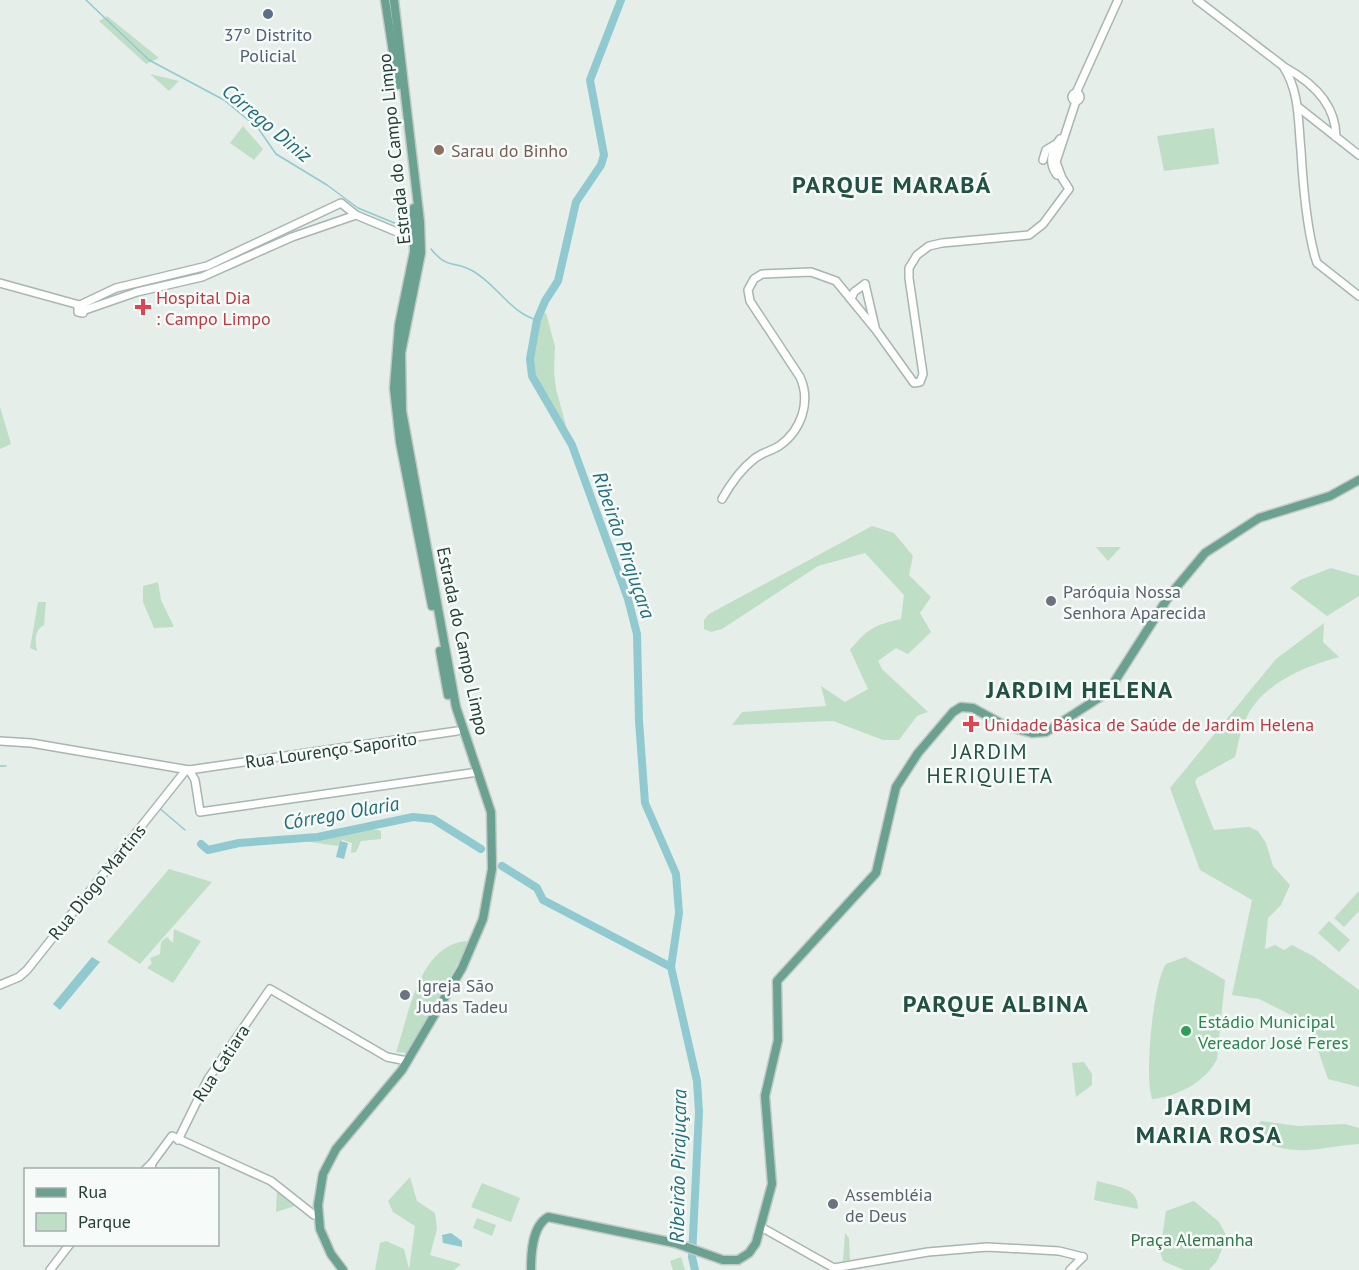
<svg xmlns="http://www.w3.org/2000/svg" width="1359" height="1270" font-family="'PT Sans',sans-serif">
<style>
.green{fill:#bfdec6}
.water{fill:#90cad0}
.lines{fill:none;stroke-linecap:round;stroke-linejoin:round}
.stream{stroke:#90cad0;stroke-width:1.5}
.river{stroke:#90cad0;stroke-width:8}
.minor-casing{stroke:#a7b6b0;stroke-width:10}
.major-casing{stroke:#c2c9c7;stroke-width:11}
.minor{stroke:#fff;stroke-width:7}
.major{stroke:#6ba191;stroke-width:8}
.service-dot{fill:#5c6f8a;stroke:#f6faf8;stroke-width:2}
.education-dot{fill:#8d6e63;stroke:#f6faf8;stroke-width:2}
.health-dot{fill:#e0444e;stroke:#f6faf8;stroke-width:2}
.worship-dot{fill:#6b7280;stroke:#f6faf8;stroke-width:2}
.leisure-dot{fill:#2e9e5b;stroke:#f6faf8;stroke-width:2}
.labels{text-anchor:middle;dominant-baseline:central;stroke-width:5;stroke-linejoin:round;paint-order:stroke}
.service-label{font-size:18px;fill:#4e5e75;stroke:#f6faf8}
.street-label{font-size:18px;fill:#243f37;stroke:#f6faf8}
.education-label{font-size:18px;fill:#785e54;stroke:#f6faf8;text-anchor:start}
.health-label{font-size:18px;fill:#be3a42;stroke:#f6faf8;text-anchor:start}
.worship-label{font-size:18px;fill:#5b616d;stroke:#f6faf8;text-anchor:start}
.leisure-label{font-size:18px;fill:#27864d;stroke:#f6faf8;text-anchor:start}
.park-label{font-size:18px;fill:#307547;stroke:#f6faf8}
.water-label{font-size:20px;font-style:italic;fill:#206f7a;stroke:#f6faf8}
.quarter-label{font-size:21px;letter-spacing:1.5px;fill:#215143;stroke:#f6faf8}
.district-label{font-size:24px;font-weight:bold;letter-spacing:1.5px;fill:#215143;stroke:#f6faf8}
</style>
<rect width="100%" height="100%" fill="#e5eee9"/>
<g class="green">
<path d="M107,16L159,58L146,64L99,21Z"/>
<path d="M150,74L179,81L169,91Z"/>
<path d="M243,126L263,149L254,160L230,143Z"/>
<path d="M1214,128L1219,164L1164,171L1157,136Z"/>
<path d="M540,313H546L555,347L554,372L556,389L568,433C553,410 529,380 531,351C533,338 538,326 540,313Z"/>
<path d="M0,407L11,444L0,449Z"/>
<path d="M872,526L894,533L913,556L909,575L931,597L920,613L931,632L908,654L896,648L878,661L882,669L928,712L917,716L899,740H883L833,721L732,725L742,712L826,706L821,686L845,702L868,689L850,650C867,629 874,625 901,619L904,595L865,553L818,566L722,629L711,632L704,629V620L709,614Z"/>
<path d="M1096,547H1121L1108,561Z"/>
<path d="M1331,568L1359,576V596L1327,616L1290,588L1300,580Z"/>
<path d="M158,582L161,600L174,627L154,628L143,602V586Z"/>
<path d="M38,602H46L44,625C34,631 35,639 37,651L30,648Z"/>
<path d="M1324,623L1323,642L1339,657C1305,666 1259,685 1245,721C1240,732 1238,745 1235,757L1197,778L1195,782L1214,830L1249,827L1258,831L1266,843L1273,866L1290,885L1281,905L1268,918L1265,949L1275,945L1284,950L1292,945L1313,956L1359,990V1087L1328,1079L1309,1024L1259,999L1232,995L1252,900L1200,870L1170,788L1276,659Z"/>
<path d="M373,829L381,831V839L361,841L356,852L351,853L352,843L342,840L338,846L296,840L310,835Z"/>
<path d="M169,869L212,882L140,964L107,942Z"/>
<path d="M1359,891V911L1344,927L1334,918Z"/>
<path d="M1329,921L1350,940L1339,952L1318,933Z"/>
<path d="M174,929L201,941L173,983L147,968L152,963L150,958L160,954L161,942L167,937L173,943Z"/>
<path d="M467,941L466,949L407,1053L396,1052C409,1015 419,944 467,941Z"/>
<path d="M1185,957L1225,980L1217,1059C1206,1082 1176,1097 1152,1099C1144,1077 1153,983 1166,964Z"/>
<path d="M1084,1062L1092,1074V1085L1076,1097L1072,1063Z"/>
<path d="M1261,1121L1298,1126L1345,1124L1359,1128V1144C1316,1147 1296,1159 1254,1138L1255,1130Z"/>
<path d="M410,1177L417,1201L435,1213L437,1229L430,1255L461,1264L454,1270H375L380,1243L386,1241L404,1249L409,1269L415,1226L393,1212L388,1201Z"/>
<path d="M1097,1181C1116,1187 1138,1186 1138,1209L1094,1200Z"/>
<path d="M482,1183L520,1198L511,1222L471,1207Z"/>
<path d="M277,1187L298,1205L276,1212Z"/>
<path d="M1194,1201L1219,1222L1227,1237L1217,1261L1209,1270H1184L1163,1261L1160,1252L1166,1211Z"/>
<path d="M477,1218L496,1225L492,1236L473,1228Z"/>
<path d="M845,1233L849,1238L850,1260L843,1261Z"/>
<path d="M681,1257L685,1270H673L670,1261Z"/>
</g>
<g class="water">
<path d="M340,841L348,843L344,859L336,857Z"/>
<path d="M92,957L100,962L60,1010L53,1004Z"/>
<path d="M451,1233L462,1241V1247L443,1243L442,1235Z"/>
</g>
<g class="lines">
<g class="stream">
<path d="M86,0L149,60L224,100L258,128L276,154L327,185L358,208L409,229"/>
<path d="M431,249C447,269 454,261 471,270C495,282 510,313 537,320"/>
<path d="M0,766H6"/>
<path d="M158,807L185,830"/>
</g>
<g class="river">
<path d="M621,0L590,80L604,155L601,165L576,202L558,281L545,301L537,320L530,359L532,376L572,445L628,599L637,634L639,721L645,803L676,874L679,913L671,967L697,1081L699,1112L692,1257L695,1270"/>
<path d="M201,844L208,850L239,843L318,837L413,817L433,819L481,849"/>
<path d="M502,866L537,888L543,900L671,967"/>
</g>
<g class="minor-casing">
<g id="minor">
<path d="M1197,0L1283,66C1300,92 1298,122 1301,151C1303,186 1306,224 1315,257L1317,263L1359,296"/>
<path d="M1286,68C1313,83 1336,104 1336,137"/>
<path d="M1076,93L1118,0"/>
<circle cx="1076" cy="97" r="4"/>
<path d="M1298,107L1359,155"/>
<path d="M1043,160L1046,150L1056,144"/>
<path d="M1057,175C1048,163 1051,151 1060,139"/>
<path d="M0,283L83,306V313L78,312V306"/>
<path d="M865,284L875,327"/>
<path d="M851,299L854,292L865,284"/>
<path d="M80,305L116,288L207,266L341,203L356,215L409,237L417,238"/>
<path d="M85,310L137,292L202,277L292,237L356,215"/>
<path d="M722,499C731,483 740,470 754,459C761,453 771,451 779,446C802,430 811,401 800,377L750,301L748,290L754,279L762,274L811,272L836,281L876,330L914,383L920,382L923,374L909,278V268L917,255L929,246L942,243L1029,235L1043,224L1069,189L1062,178L1056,162L1076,101"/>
<path d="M0,741L31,743L189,770L457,731"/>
<path d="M189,770L195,780L200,812L478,772"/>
<path d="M0,985L19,977L27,970L186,770"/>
<path d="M178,1140L208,1079L270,989L387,1057L407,1061"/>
<path d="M152,1163L172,1136L271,1181L314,1215"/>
<path d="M145,1170L152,1163L151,1170"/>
<path d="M761,1227L834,1268L928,1252L987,1247L1059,1251L1083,1257"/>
<path d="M50,1270L70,1244"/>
<path d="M1070,1270L1083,1257"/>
</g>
</g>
<g class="major-casing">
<g id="major">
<path d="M385,0L398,85"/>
<path d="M414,208V252L399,325L394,388L400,442L432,606"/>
<path d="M440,651L448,695"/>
<path d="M343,1270L331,1254L320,1229L318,1205L323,1174L336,1149L402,1070L462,968L483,919L492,869L491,812L456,707L402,411L401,353L421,253L420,222L394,0"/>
<path d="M531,1270C531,1253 532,1226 548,1217L675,1243L723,1260H738L749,1253L756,1243L772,1184L765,1096L778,1040L777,981L876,873L896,787L918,753L953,712L961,707L973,708L1006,726L1032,733L1046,732L1105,694L1111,687L1169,596L1205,553L1259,518L1330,496L1359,480"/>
</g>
</g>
<use href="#minor" class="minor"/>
<use href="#major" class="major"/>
</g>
<circle class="service-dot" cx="268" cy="14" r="6"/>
<circle class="education-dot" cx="439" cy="150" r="6"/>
<g class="health-dot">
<path d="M140 298h6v6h6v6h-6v6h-6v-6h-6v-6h6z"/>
<path d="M968 715h6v6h6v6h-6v6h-6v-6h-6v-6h6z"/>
</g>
<g class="worship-dot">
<circle cx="1051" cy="601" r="6"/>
<circle cx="405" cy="995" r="6"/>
<circle cx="833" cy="1204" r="6"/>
</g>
<circle class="leisure-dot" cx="1186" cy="1031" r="6"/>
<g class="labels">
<g class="service-label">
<text x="268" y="34">37º Distrito<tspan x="268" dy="21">Policial</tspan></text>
</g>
<g class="street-label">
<text transform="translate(394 149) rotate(-96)">Estrada do Campo Limpo</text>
<text transform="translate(463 641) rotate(78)">Estrada do Campo Limpo</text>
<text transform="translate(331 750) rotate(-8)">Rua Lourenço Saporito</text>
<text transform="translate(97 882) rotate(-51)">Rua Diogo Martins</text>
<text transform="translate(221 1063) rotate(-57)">Rua Catiara</text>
</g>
<g class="education-label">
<text x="451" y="150">Sarau do Binho</text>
</g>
<g class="health-label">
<text x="156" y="297">Hospital Dia<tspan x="156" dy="21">: Campo Limpo</tspan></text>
<text x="984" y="724">Unidade Básica de Saúde de Jardim Helena</text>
</g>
<g class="worship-label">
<text x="1063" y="591">Paróquia Nossa<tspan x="1063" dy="21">Senhora Aparecida</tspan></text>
<text x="417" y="985">Igreja São<tspan x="417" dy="21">Judas Tadeu</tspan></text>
<text x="845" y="1194">Assembléia<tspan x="845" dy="21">de Deus</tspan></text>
</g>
<g class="leisure-label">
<text x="1198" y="1021">Estádio Municipal<tspan x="1198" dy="21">Vereador José Feres</tspan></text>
</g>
<g class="park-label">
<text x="1192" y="1239">Praça Alemanha</text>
</g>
<g class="water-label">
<text transform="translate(267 123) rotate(40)">Córrego Diniz</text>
<text transform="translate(624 545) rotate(71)">Ribeirão Pirajuçara</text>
<text transform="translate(341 813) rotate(-10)">Córrego Olaria</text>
<text transform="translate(678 1166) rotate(-89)">Ribeirão Pirajuçara</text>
</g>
<g class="quarter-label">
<text x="990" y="751">JARDIM<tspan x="990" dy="24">HERIQUIETA</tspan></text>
</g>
<g class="district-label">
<text x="892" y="184">PARQUE MARABÁ</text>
<text x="1080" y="689">JARDIM HELENA</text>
<text x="996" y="1003">PARQUE ALBINA</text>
<text x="1209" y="1106">JARDIM<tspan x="1209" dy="28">MARIA ROSA</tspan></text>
</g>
</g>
<rect x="24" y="1168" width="195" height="78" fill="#f6faf8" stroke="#a2afab" stroke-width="1.5"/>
<rect x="36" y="1188" width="30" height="9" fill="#6ba191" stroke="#a2afab" stroke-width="1.5"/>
<text x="78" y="1198" font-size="18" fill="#243f37">Rua</text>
<rect x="36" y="1213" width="30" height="18" fill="#bfdec6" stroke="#a2afab" stroke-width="1.5"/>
<text x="78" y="1228" font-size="18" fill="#243f37">Parque</text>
</svg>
